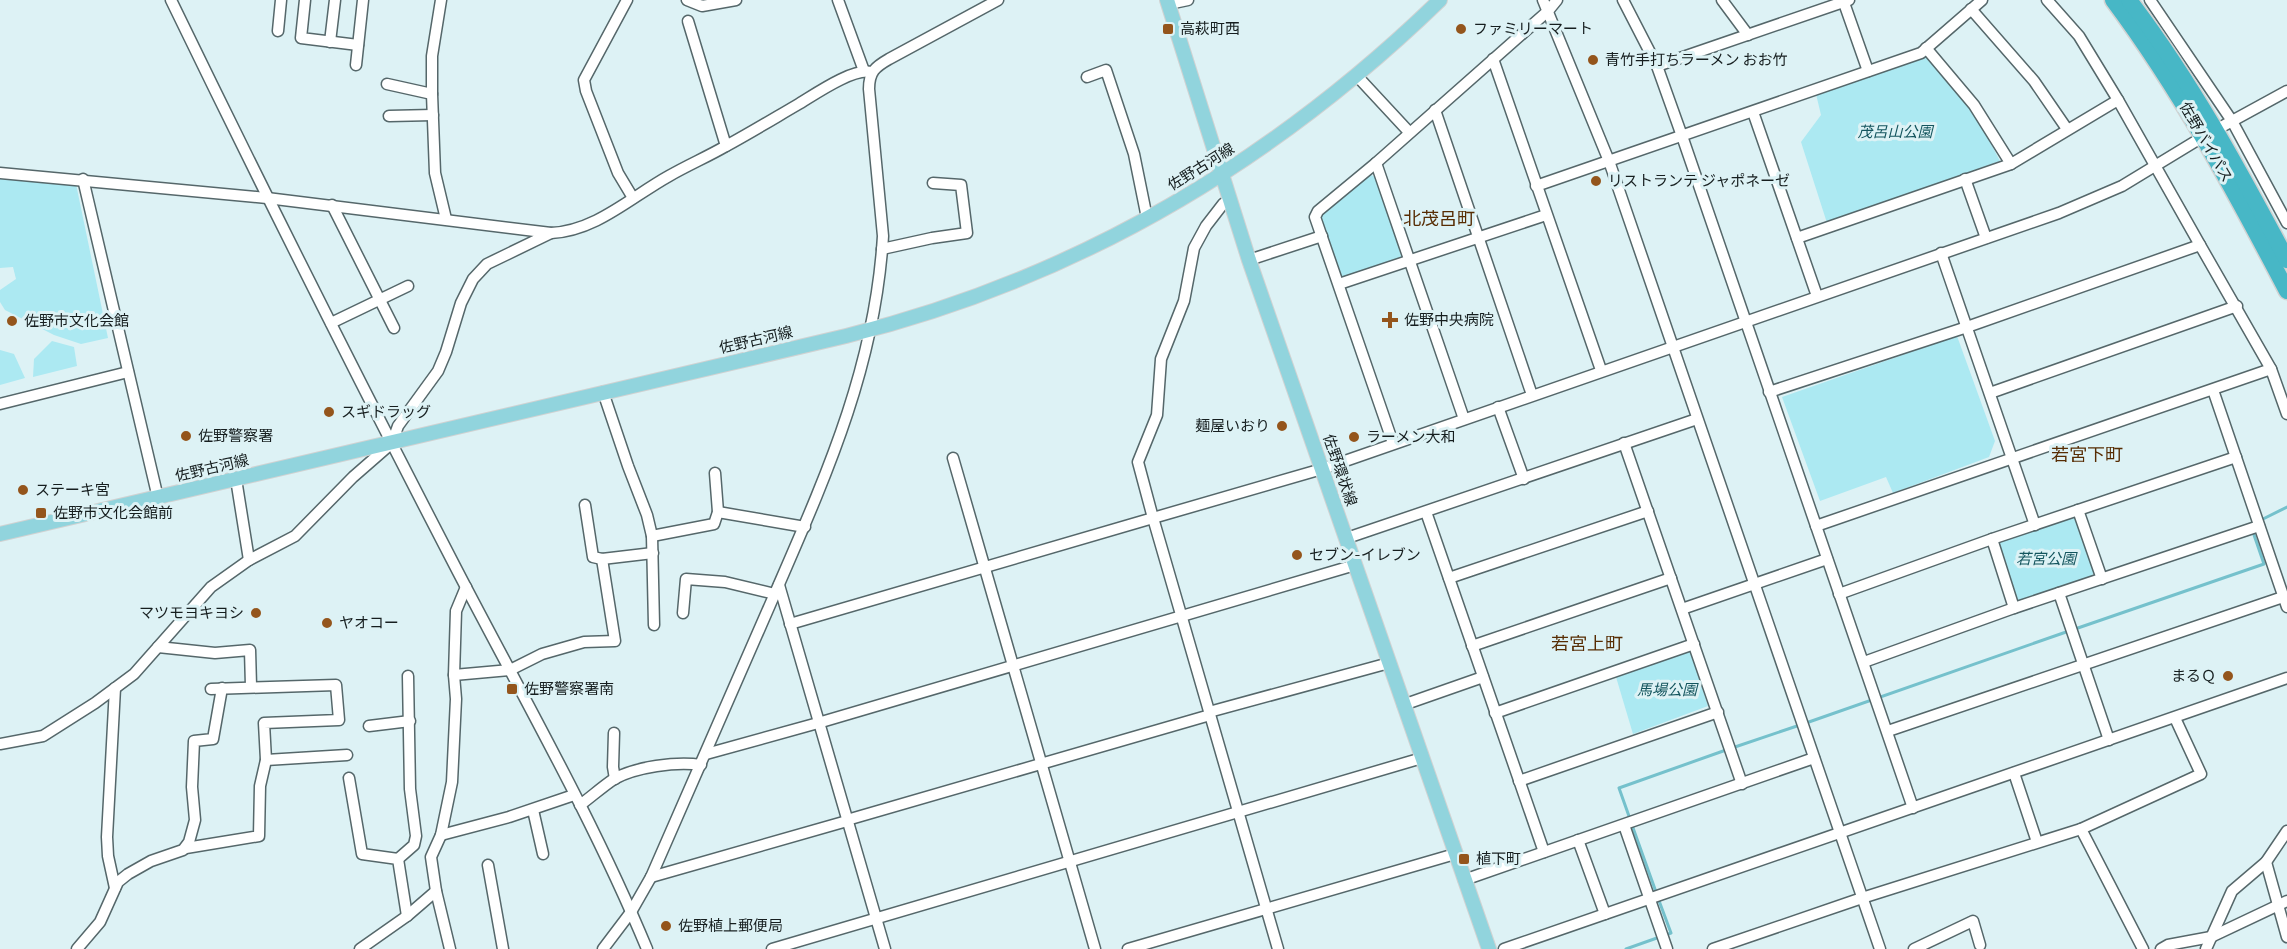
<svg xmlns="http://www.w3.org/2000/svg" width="2287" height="949" font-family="Bitter,'Noto Sans JP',serif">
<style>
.green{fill:#ace9f2}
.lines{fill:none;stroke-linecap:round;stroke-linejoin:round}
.stream{stroke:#75c1cc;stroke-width:3}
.minor-casing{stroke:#55676a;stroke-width:13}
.major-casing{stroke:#d0d2d2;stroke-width:16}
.highway-casing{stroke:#d0d2d2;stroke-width:19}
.minor{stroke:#fff;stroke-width:10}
.major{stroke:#91d4dd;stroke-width:14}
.highway{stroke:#47b7c6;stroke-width:16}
.poi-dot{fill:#94551c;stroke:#ddf2f5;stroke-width:2}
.labels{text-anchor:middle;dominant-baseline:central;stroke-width:6;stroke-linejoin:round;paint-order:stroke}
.poi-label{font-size:15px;fill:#161e1f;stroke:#ddf2f5;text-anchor:start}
.park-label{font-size:15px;font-style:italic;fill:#14555e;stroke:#ddf2f5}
.street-label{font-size:15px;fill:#161e1f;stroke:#ddf2f5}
.quarter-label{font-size:18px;fill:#572c03;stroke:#ddf2f5}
</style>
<rect width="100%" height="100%" fill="#ddf2f5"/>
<g class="green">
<path d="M1924,55L1942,73L1978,119L2000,161L1827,223L1801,142L1821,115L1816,94Z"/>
<path d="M1369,174L1377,178L1402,259L1341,280L1319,217Z"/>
<path d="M0,176L76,184L108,338L81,344L54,335L5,310L0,302V290L16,279L13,267L0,268Z"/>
<path d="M1957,336L1995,441L1989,457L1893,493L1886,477L1820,501L1782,397Z"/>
<path d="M52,341L74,347L77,366L33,377L34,359Z"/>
<path d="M0,350L14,354L25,378L0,385Z"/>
<path d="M2071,515L2077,519L2094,572L2090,579L2015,606L1994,540Z"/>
<path d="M1690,651L1708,706L1633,734L1616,677Z"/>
</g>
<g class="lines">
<g class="stream">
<path d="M2261,520L2287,507"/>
<path d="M2075,629L2264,564L2253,532"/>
<path d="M1806,723L2069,631"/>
<path d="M1732,748L1800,725"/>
<path d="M1630,819L1619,788L1726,750"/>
<path d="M1632,825L1656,892"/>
<path d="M1626,949L1671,933L1658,898"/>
</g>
<g class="minor-casing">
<g id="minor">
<path d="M171,0C264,192 360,383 458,572C523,697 593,819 647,949"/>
<path d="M305,0L301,38L358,45"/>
<path d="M441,0L432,56V94L435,173L446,219"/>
<path d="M627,0L584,80L586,91L618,173L633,198"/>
<path d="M687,0L702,6L736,0"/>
<path d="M838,0L864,71"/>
<path d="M1543,0L1609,161L1880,949"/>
<path d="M1623,0L1657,66L1682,136L1913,808"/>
<path d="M1722,0L1748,35"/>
<path d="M1843,0L1868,71"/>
<path d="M2047,0L2079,36L2118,100"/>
<path d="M2150,0L2232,121L2287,223"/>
<path d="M1169,4L1188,0"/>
<path d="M1971,9L2034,81L2067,129"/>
<path d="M688,21L726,146"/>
<path d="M278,31L281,0"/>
<path d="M330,42L335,0"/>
<path d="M1926,48L1974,105L2011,164"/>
<path d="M1493,59L1601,370"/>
<path d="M356,65L363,0"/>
<path d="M1657,66L1849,0"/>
<path d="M1357,76L1409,132"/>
<path d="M1087,77L1106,70L1134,154L1147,218"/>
<path d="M387,84L432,94"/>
<path d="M1435,110L1532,395"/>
<path d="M1753,112L1817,296"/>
<path d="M389,116L433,115"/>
<path d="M2223,126L2287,91"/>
<path d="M1376,163L1464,419"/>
<path d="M0,173L267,198L551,233C596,231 631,197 669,176C688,165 707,157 726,146C750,133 773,119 797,105C814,95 852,68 871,72"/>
<path d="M83,179L158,498"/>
<path d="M1965,179L1986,238"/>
<path d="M1536,186L1921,53L1982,0"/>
<path d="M332,205L394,328"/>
<path d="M1797,238L2011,164L2118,100L2200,245"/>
<path d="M882,249L932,238L967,233L961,185L933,183"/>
<path d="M1941,253L2035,525"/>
<path d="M1249,260L1322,236"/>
<path d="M1339,284L1546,215"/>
<path d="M331,323L408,286"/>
<path d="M2213,390L2287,607"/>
<path d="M603,392L628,466L647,515L652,536L654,625"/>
<path d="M1769,392L1967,327L2200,245L2271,369L2287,414"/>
<path d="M1990,393L2237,306"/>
<path d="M0,404L128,372"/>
<path d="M1498,407L1524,479"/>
<path d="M1393,443L1315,217L1318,211L1376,163L1548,11L1557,0"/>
<path d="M1624,443L1742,784"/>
<path d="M953,458L1095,949"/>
<path d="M236,479L249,560"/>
<path d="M585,505L593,557L602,559L653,553"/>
<path d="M2078,510L2102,579"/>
<path d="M718,512L805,527"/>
<path d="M1426,512L1544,852"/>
<path d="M1816,526L2271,369"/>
<path d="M652,536L714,524L718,512L715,473"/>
<path d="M1347,538L1697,419"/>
<path d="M1992,539L2014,608"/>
<path d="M1449,578L1648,511"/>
<path d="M779,585L885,949"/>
<path d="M2059,593L2109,740"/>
<path d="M1839,594L1992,539L2236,457"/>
<path d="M1682,609L1827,559"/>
<path d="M683,613L686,579L725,582L775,594"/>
<path d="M790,624L1153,518L1138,462L1157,415L1161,359L1184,301L1194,248L1206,226L1223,204L1229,200"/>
<path d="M1472,646L1671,578"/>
<path d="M158,647L215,653L250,650L251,686"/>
<path d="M1864,662L2014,608L2259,526"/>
<path d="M454,675L510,670L542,654L584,642L615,641L602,559"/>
<path d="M115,688L107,837L108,856L115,888"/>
<path d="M1403,705L1483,677"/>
<path d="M1209,712L1389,663"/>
<path d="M1495,713L1694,644"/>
<path d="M369,726L410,721"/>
<path d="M1888,731L2283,597"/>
<path d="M614,733L613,767L615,779"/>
<path d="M0,744L43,736L95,703L134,674L211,587L249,560L295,536L353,477L392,443L398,426L438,371L446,352L461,303L473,279L487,264L551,233"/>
<path d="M706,754L818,723L1355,565"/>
<path d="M266,760L347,755"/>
<path d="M2014,773L2037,842"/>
<path d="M349,778L362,854L398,859L407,916"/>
<path d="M1519,781L1718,712"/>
<path d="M580,805C591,797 602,787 614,779C635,767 677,761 701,765"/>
<path d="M533,810L543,854"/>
<path d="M847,820L1210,715"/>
<path d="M1624,825L1667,949"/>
<path d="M441,835L509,817L574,795"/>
<path d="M1578,840L1605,914"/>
<path d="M186,848L259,836L260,786L266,760L264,723L339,720L336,685L211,689"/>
<path d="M398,859L414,845L416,836L410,789L408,676"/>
<path d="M2266,862L2287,937"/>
<path d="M488,865L503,949"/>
<path d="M651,877L847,821"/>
<path d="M1464,880L1814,758"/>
<path d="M77,949L100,922L118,882L128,874L151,861L183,850L189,842L195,820L192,787L194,741L213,739L222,688"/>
<path d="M360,949L407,916L436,891"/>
<path d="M450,949L436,891L431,857L441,835L452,782L456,699L454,675L456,611L466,587"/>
<path d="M603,949L631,912L651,877C692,784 733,691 773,598C825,478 875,369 883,236L869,89C869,72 875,67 889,59L998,0"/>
<path d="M772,949L1422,758"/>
<path d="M1128,949L1455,854"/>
<path d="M1278,949L1153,518L1322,469L2059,213L2122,186L2196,141"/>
<path d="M1504,949L2287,678"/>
<path d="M1713,949L1862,898L2081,829"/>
<path d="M1914,949L1973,921L1980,945"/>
<path d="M2143,949L2081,829L2201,774L2175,718"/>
<path d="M2161,949L2168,945L2211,937L2287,901"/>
<path d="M2206,949L2232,891L2266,862L2287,831"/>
</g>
</g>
<g class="major-casing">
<g id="major">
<path d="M1167,0L1249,260L1489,949"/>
<path d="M0,534L846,336C1075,279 1271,164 1440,0"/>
</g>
</g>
<g class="highway-casing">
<g id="highway">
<path d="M2113,0C2181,91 2234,190 2287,291"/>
<path d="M2129,0C2191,81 2239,170 2287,260"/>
</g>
</g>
<use href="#minor" class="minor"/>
<use href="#major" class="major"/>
<use href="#highway" class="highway"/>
</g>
<g class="poi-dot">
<rect x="1162" y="23" width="12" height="12" rx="3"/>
<circle cx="1461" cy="29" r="6"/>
<circle cx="1593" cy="60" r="6"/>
<circle cx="1596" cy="181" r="6"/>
<path d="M1387 311h6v6h6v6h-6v6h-6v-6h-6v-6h6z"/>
<circle cx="12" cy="321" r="6"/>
<circle cx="329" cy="412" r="6"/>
<circle cx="1282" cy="426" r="6"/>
<circle cx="186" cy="436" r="6"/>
<circle cx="1354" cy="437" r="6"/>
<circle cx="23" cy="490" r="6"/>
<rect x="35" y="507" width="12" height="12" rx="3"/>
<circle cx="1297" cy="555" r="6"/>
<circle cx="256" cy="613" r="6"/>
<circle cx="327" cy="623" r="6"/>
<circle cx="2228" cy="676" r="6"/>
<rect x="506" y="683" width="12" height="12" rx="3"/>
<rect x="1458" y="853" width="12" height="12" rx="3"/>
<circle cx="666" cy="926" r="6"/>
</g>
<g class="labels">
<g class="poi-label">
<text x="1180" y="29">高萩町西</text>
<text x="1473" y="29">ファミリーマート</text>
<text x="1605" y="60">青竹手打ちラーメン おお竹</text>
<text x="1608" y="181">リストランテ ジャポネーゼ</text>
<text x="1404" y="320">佐野中央病院</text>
<text x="24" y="321">佐野市文化会館</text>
<text x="341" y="412">スギドラッグ</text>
<text x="1270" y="426" text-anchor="end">麺屋いおり</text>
<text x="198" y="436">佐野警察署</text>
<text x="1366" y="437">ラーメン大和</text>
<text x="35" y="490">ステーキ宮</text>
<text x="53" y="513">佐野市文化会館前</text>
<text x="1309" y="555">セブン-イレブン</text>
<text x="244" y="613" text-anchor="end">マツモヨキヨシ</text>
<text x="339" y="623">ヤオコー</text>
<text x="2216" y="676" text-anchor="end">まるＱ</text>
<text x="524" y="689">佐野警察署南</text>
<text x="1476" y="859">植下町</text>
<text x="678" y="926">佐野植上郵便局</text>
</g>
<g class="park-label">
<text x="1895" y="132">茂呂山公園</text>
<text x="2046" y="559">若宮公園</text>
<text x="1667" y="690">馬場公園</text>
</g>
<g class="street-label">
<text transform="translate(2206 142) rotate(60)">佐野バイパス</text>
<text transform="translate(1201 167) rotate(-32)">佐野古河線</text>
<text transform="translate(756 340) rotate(-13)">佐野古河線</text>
<text transform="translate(212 468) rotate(-13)">佐野古河線</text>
<text transform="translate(1340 470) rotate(71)">佐野環状線</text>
</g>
<g class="quarter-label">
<text x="1439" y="219">北茂呂町</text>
<text x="2087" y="455">若宮下町</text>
<text x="1587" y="644">若宮上町</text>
</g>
</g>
</svg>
